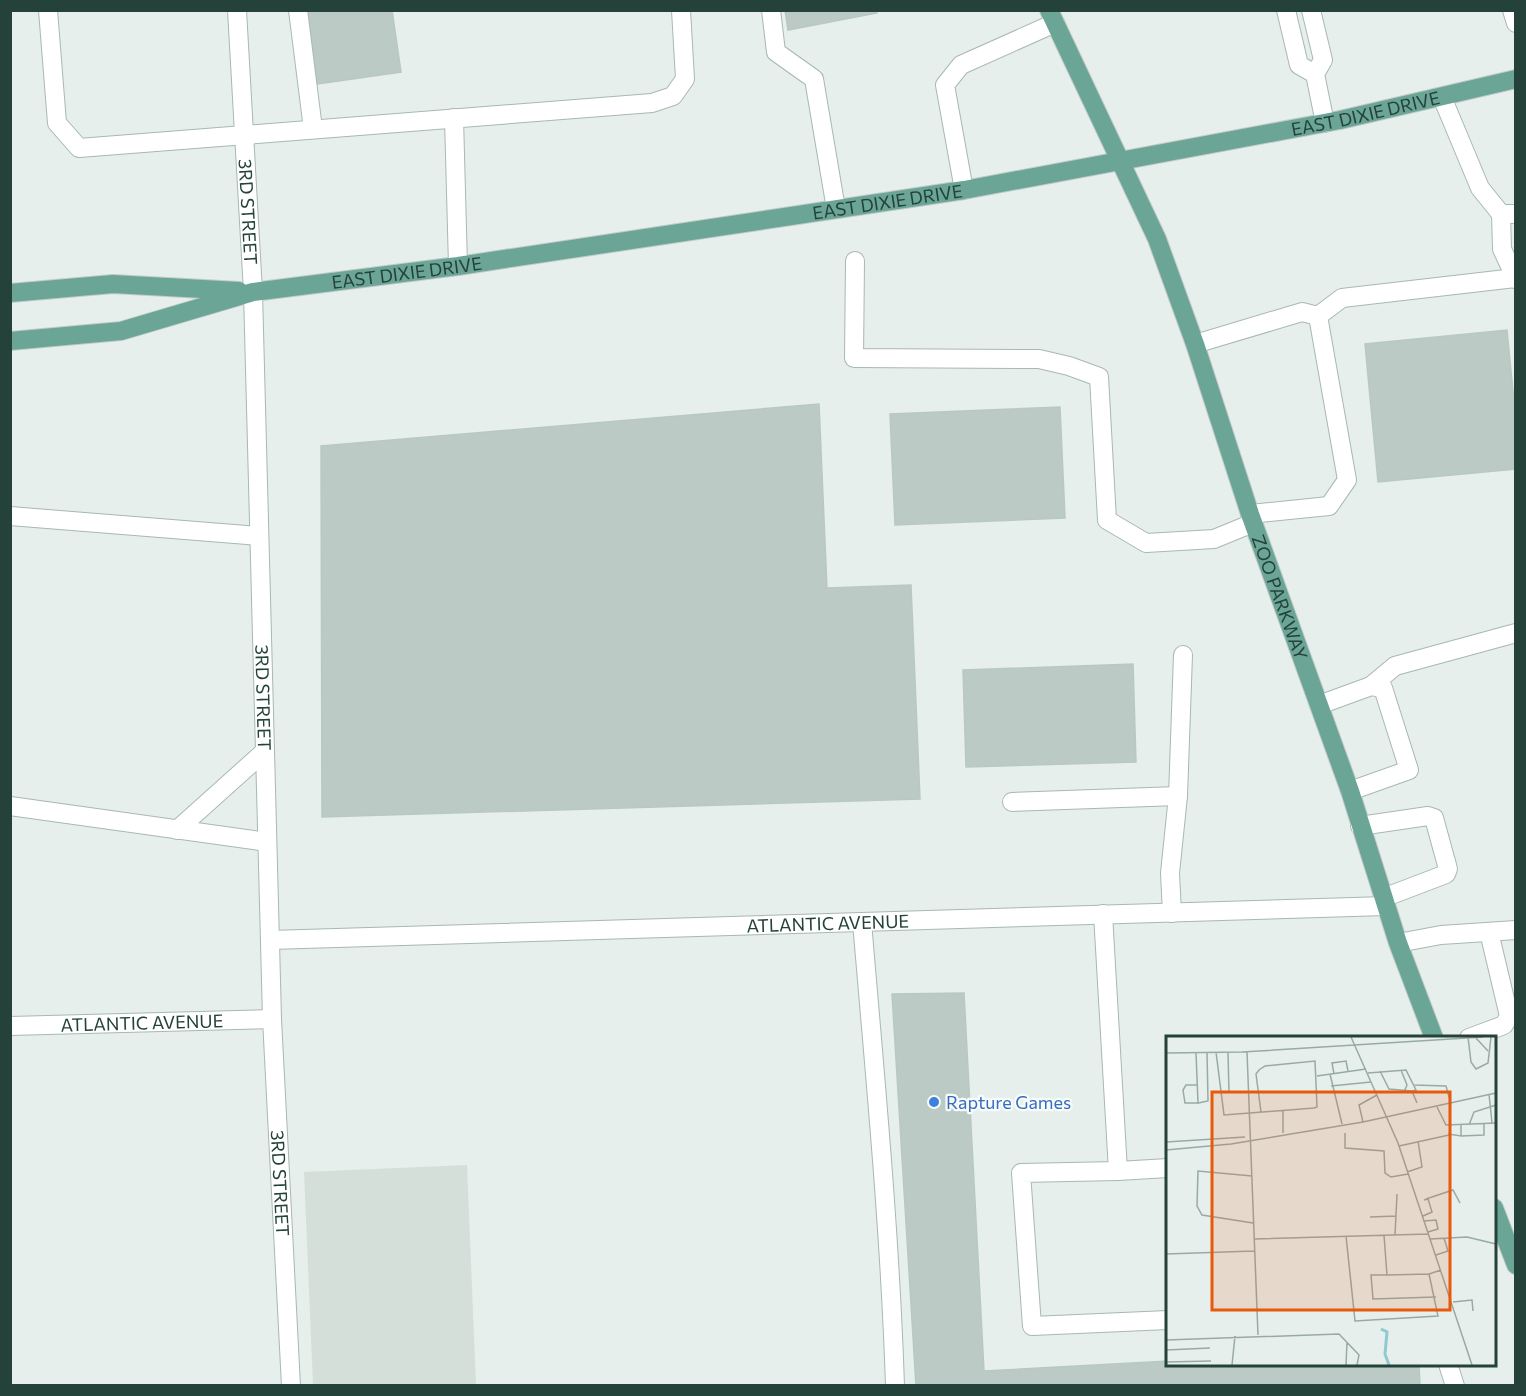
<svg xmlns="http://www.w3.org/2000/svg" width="1526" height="1396" font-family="Commissioner,sans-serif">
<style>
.built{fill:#d4dfda}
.building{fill:#bbcac4;stroke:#b8c9c2;stroke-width:1.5}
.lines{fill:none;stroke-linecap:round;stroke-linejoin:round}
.minor-casing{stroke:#a8b8b2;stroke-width:20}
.major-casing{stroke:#c2cac8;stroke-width:20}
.minor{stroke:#fff;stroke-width:18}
.major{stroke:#6aa596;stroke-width:18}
.shop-dot{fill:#3f7fe0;stroke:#f7fbf9;stroke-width:2}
.labels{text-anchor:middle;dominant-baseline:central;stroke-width:4.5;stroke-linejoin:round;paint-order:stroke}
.street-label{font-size:18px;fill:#24423a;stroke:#f7fbf9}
.shop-label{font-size:18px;fill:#366cbe;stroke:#f7fbf9;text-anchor:start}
.inset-river{fill:none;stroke:#8ec9d4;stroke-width:3}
.inset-road{fill:none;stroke:#98aaa4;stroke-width:1.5}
.view{fill:#e8590c;fill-opacity:0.15;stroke:#e8590c;stroke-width:3}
.inset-edge{fill:none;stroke:#24423a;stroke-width:3}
</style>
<rect width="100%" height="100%" fill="#e6efeb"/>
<path class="built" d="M467,1165L476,1385H313L304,1172Z"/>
<g class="building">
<path d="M300,10H392L401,72L311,85Z"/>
<path d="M785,10H876L877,13L788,30Z"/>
<path d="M1507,330L1516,422V469L1378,482L1365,344Z"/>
<path d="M819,404L827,588L911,585L920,799L322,817L321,446Z"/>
<path d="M1060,407L1065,518L895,525L890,414Z"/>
<path d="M1133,664L1136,762L966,767L963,670Z"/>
<path d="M964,993L984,1371L1168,1361V1364H1419L1420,1386H916L892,994Z"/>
</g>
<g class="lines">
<g class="minor-casing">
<g id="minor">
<path d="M48,10L57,123L79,148L652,103L673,96L685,79L681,10"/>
<path id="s1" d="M237,10L253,292L272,1019L291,1386"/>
<path d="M298,10L313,129"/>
<path d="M771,10L776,52L814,79L836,209"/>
<path d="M1286,10L1299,65L1315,74"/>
<path d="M1311,10L1323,60L1315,74L1325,123"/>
<path d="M1512,10L1516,23"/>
<path d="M1442,97L1480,188L1501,214H1516"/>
<path d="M454,118L458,266"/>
<path d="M964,190L945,85L961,65L1055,23"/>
<path d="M1501,214L1502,249L1516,279"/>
<path d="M855,261L854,358L1039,359L1069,366L1099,377L1107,520L1146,543L1214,539L1253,523"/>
<path d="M1318,316L1342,298L1515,278"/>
<path d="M1195,344L1302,312L1318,316"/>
<path d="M1250,514L1329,506L1347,480L1318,316"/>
<path d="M10,516L259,536"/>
<path d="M1371,686L1395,666L1516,633"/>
<path d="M1319,705L1371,686L1383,688L1409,770L1350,791"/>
<path d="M1012,802L1178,796"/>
<path d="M10,806L267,842"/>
<path d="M1360,826L1428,816L1434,818L1448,869L1446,874L1383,898"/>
<path d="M177,830L265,751"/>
<path d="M1172,913L1170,873L1178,796L1183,655"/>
<path d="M1103,914L1118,1171L1168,1168"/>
<path d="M862,922C875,1076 890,1231 895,1386"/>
<path id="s2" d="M270,940L1386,906"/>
<path d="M1398,943L1441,935L1516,930"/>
<path id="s3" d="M10,1026L272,1019"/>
<path d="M1469,1038L1504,1025L1509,1016L1489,932"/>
<path d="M1118,1171L1021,1173L1032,1326L1168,1320"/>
<path d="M1448,1364L1455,1386"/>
</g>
</g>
<g class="major-casing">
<g id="major">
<path id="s4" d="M1049,10L1157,239L1195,344L1250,514L1350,791L1398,943L1434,1038"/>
<path d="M10,293L113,284L239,291"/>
<path id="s5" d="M10,341L121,331L253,292L458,266L964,190L1340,120L1516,79"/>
<path d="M1494,1208L1516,1265"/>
</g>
</g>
<use href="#minor" class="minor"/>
<use href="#major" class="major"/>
</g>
<circle class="shop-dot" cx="934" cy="1102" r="6"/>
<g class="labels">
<g class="street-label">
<text stroke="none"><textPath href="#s5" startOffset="1376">EAST DIXIE DRIVE</textPath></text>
<text stroke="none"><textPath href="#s5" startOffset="890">EAST DIXIE DRIVE</textPath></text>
<text stroke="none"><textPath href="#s1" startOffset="202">3RD STREET</textPath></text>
<text stroke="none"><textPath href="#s5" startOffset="404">EAST DIXIE DRIVE</textPath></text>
<text stroke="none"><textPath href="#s4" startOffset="632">ZOO PARKWAY</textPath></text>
<text stroke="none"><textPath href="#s1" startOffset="688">3RD STREET</textPath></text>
<text stroke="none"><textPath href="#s2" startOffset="558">ATLANTIC AVENUE</textPath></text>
<text stroke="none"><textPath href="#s3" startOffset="132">ATLANTIC AVENUE</textPath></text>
<text stroke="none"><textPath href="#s1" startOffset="1174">3RD STREET</textPath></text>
</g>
<g class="shop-label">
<text x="946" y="1102">Rapture Games</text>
</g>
</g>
<g transform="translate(1166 1036)">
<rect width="330" height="330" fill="#e6efeb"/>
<path class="inset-river" d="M215,293L221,296L219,318L223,329"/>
<path class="inset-road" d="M185,1L232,107L306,329M302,1L305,26L310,33L322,27L325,1M309,1L322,15M50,16L58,79L148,72L151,71L149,25L99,30L93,34L90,38L95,76M62,16L63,57M81,16L92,299M0,17L76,16L317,1M30,17L32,67L42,65L41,16M235,34L241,49L238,56M214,35L223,53L246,55M202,37L240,34L250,54L246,55L251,67M164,38L176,88M168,38L166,27L180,25L182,35M151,40L200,33M31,49H20L17,54L19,67H32M247,49L280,50L285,68M165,50L205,46M323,58L326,87M271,71L280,89L330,87M117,74V97M197,86L193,69L211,59M303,89L308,76L330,69M179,97V112L218,115L219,137L225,141L242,138M282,98L295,100V89M295,100L318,99V88M0,106L79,101M233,110L283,99M0,114L65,108L197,86L330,57M241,136L256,131L252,105M86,140L32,135L31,170L36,179L87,187M260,163L287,154L294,167M257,180L266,176L262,163L258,164M204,181L230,180M258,185L270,184L272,193L262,196M218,199L221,239L263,238M229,199L231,158M180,200L189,285L272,280L263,238L275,234M88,203L262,198M264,203L301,201L330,208M0,218L88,215M270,219L282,215L278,202M221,239H205L207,263L270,261M287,266L306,264L307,275M0,304L173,298L193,319L191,329M0,314L44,312M0,326L45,325M66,329L69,300M180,329L181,306"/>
<path class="view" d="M46,56H284V274H46Z"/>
<rect width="330" height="330" class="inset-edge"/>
</g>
<rect width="1526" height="1396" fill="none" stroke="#24423a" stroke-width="24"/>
</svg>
